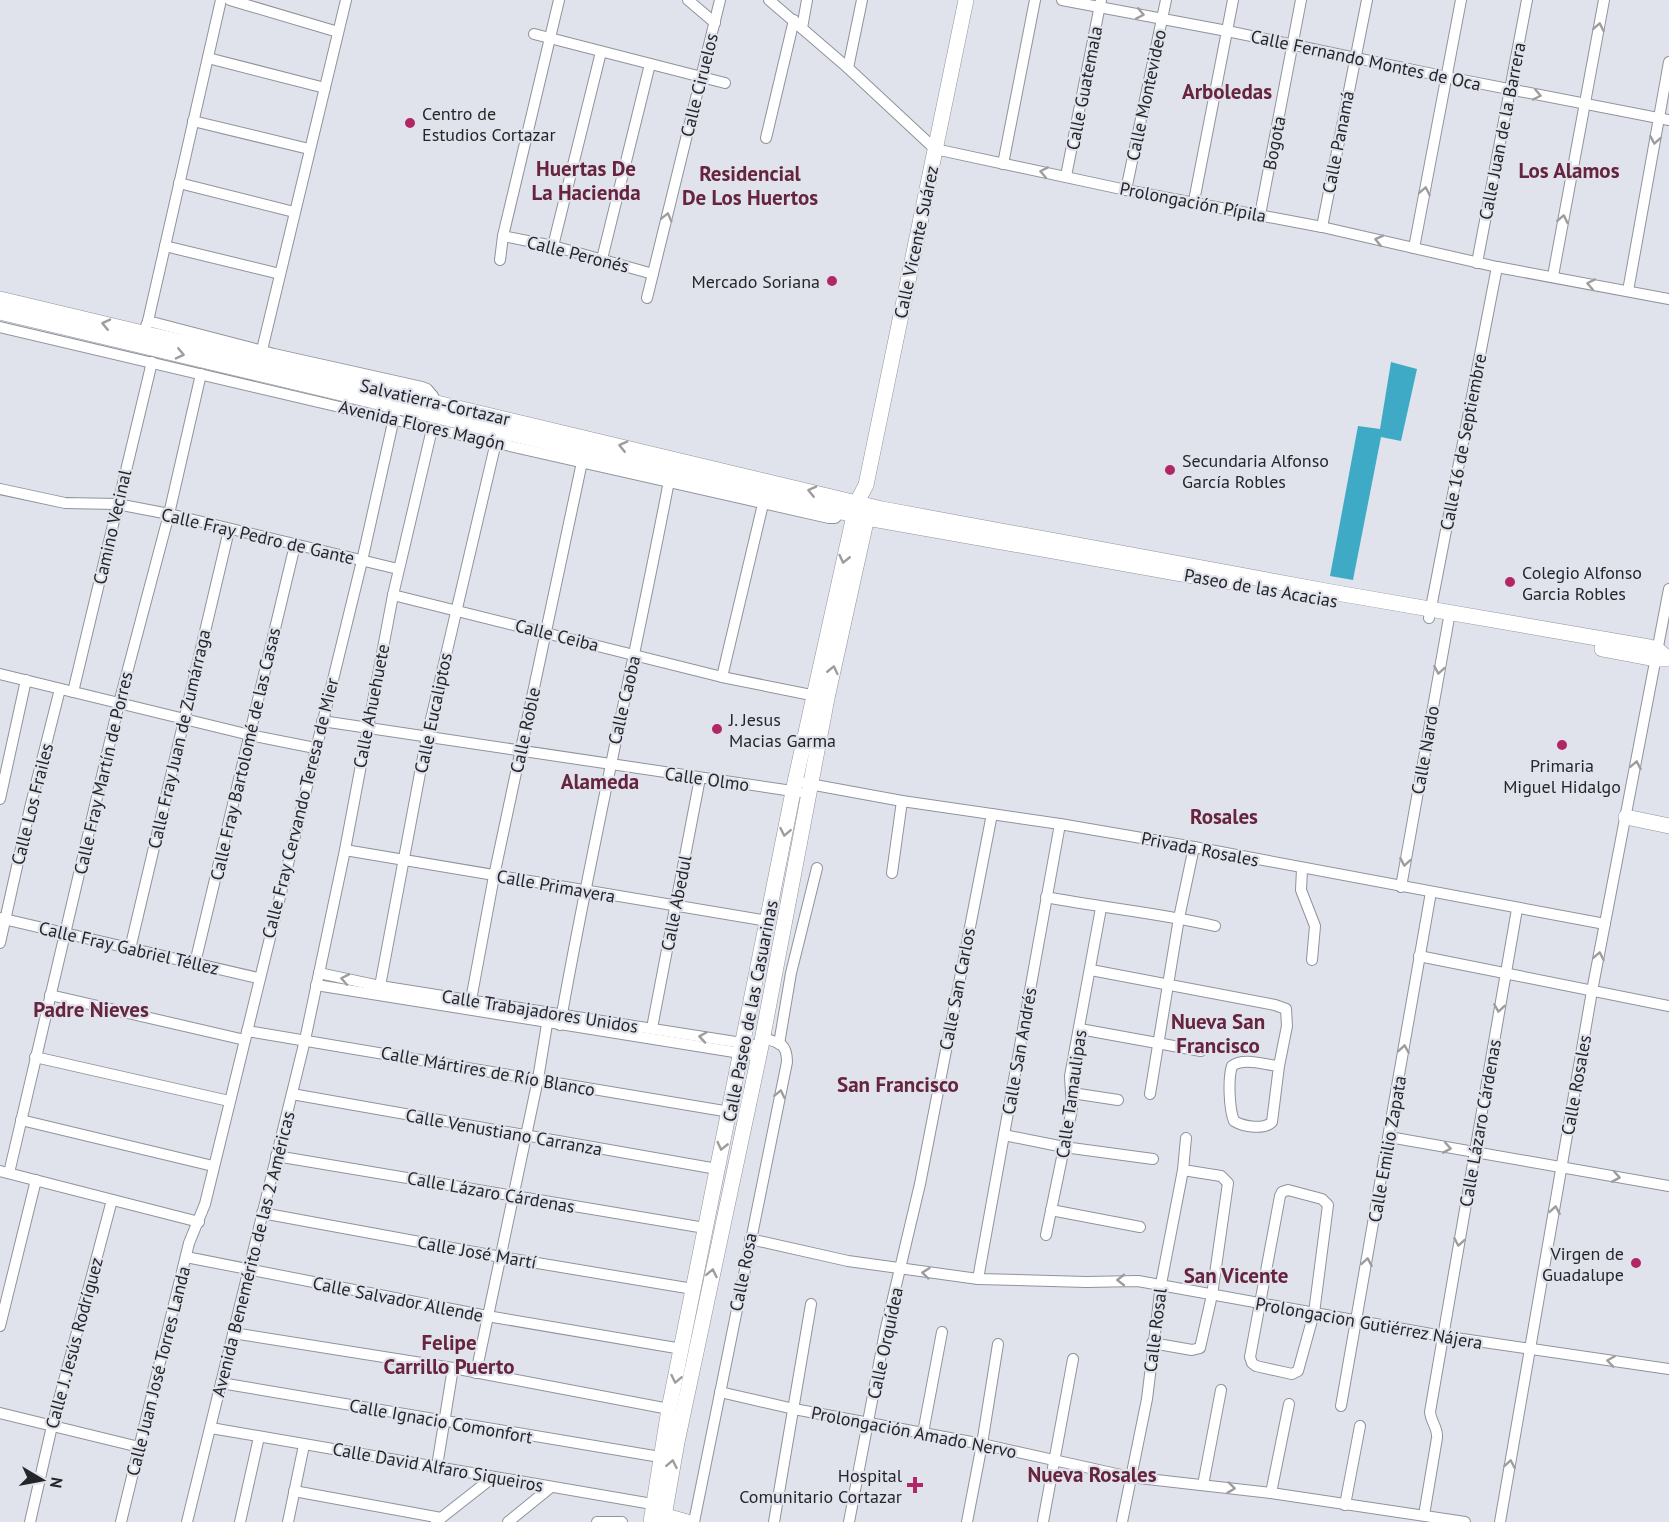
<svg xmlns="http://www.w3.org/2000/svg" width="1669" height="1522" font-family="'PT Sans',sans-serif">
<style>
.water{fill:#3faac5}
.lines{fill:none;stroke-linecap:round;stroke-linejoin:round}
.street-casing{stroke:#8f939b;stroke-width:12}
.secondary-casing{stroke:#8f939b;stroke-width:16}
.street{stroke:#fff;stroke-width:10}
.secondary{stroke:#fff;stroke-width:15}
.oneway{stroke:#9d9d9f}
.poi-dot{fill:#b12766;stroke:#e0e3ec;stroke-width:2}
.labels{text-anchor:middle;dominant-baseline:central;stroke-width:4.5;stroke-linejoin:round;paint-order:stroke}
.street-label{font-size:18px;fill:#252629;stroke:#e0e3ec}
.poi-label{font-size:18px;fill:#252629;stroke:#e0e3ec;text-anchor:start}
.quarter-label{font-size:21px;font-weight:bold;fill:#66243e;stroke:#e0e3ec}
</style>
<rect width="100%" height="100%" fill="#e0e3ec"/>
<path class="water" d="M1391,362L1417,369L1401,441L1381,437L1353,580L1330,576L1358,426L1380,429Z"/>
<g class="lines">
<g class="street-casing">
<g id="street">
<path d="M230,0L338,32"/>
<path d="M688,0L715,23"/>
<path d="M769,0L848,68L935,149L1126,190L1322,227L1497,267L1669,299"/>
<path d="M1062,0L1227,31L1447,77L1669,120"/>
<path d="M802,28L807,0"/>
<path d="M534,34L725,83"/>
<path d="M208,58L325,88"/>
<path d="M848,68L862,0"/>
<path d="M193,121L309,149"/>
<path d="M766,138L794,20"/>
<path d="M1003,164L1035,0"/>
<path d="M1066,176L1101,0"/>
<path d="M179,183L294,212"/>
<path d="M1126,190L1166,0"/>
<path d="M1194,201L1233,0"/>
<path d="M1260,215L1301,0"/>
<path d="M1322,227L1367,0"/>
<path d="M503,236L553,246L653,274"/>
<path d="M165,246L280,274"/>
<path d="M553,246L601,52"/>
<path d="M1414,248L1461,0"/>
<path d="M602,259L650,64"/>
<path d="M500,260L503,236L559,0"/>
<path d="M1477,263L1527,0"/>
<path d="M1553,276L1604,0"/>
<path d="M1628,291L1669,62"/>
<path d="M647,298L720,0"/>
<path d="M148,321L221,0"/>
<path d="M146,326L148,321L274,354L422,387L427,389L433,396V408"/>
<path d="M0,327L395,420L829,518H835L842,511"/>
<path d="M262,350L346,0"/>
<path d="M0,489L65,503L117,504L169,514L398,569"/>
<path d="M393,595L722,677L821,697"/>
<path d="M1429,618L1497,267"/>
<path d="M0,674L250,735L315,748"/>
<path d="M722,677L763,504"/>
<path d="M73,692L152,362"/>
<path d="M322,721L799,792"/>
<path d="M804,783L902,801L1060,824L1194,847L1605,924"/>
<path d="M0,799L26,680"/>
<path d="M345,850L768,921"/>
<path d="M1302,869L1301,890L1315,926L1312,960"/>
<path d="M892,873L902,801"/>
<path d="M1401,887L1450,612"/>
<path d="M1046,897C1103,908 1160,913 1215,926"/>
<path d="M0,918L258,978"/>
<path d="M0,943L30,808L60,689"/>
<path d="M130,949L229,530"/>
<path d="M1419,956L1669,1006"/>
<path d="M195,963L295,545"/>
<path d="M1091,970L1275,1005L1286,1009L1287,1026L1279,1066L1272,1122C1264,1130 1244,1127 1234,1121C1229,1109 1228,1078 1232,1066C1244,1057 1265,1065 1279,1066"/>
<path d="M319,973L380,986L761,1046"/>
<path d="M316,985L759,1056"/>
<path d="M380,986L427,736L496,442"/>
<path d="M50,995L245,1040"/>
<path d="M471,1000L494,876L582,462"/>
<path d="M560,1025C592,843 634,663 669,481"/>
<path d="M652,1028L700,778"/>
<path d="M1080,1029L1201,1051"/>
<path d="M247,1031L730,1112"/>
<path d="M779,1044L791,973L817,868"/>
<path d="M35,1057L229,1101"/>
<path d="M1072,1093L1118,1100"/>
<path d="M292,1094L717,1169"/>
<path d="M1150,1094L1179,918L1194,847"/>
<path d="M21,1120L213,1166"/>
<path d="M1004,1135L1064,1147L1153,1159"/>
<path d="M1389,1137L1669,1186"/>
<path d="M276,1156L705,1228"/>
<path d="M0,1171L199,1222"/>
<path d="M9,1173L119,703L169,514L201,374"/>
<path d="M1288,1190L1322,1199L1328,1205L1314,1313L1298,1371L1292,1374L1256,1366L1252,1363L1250,1357L1280,1196L1282,1192Z"/>
<path d="M1051,1210L1140,1227"/>
<path d="M262,1213L501,1257L693,1289"/>
<path d="M1046,1235L1072,1109L1070,1076L1101,908"/>
<path d="M750,1239L848,1261L978,1279L1086,1282L1138,1281L1442,1336L1669,1369"/>
<path d="M186,1257L487,1316L682,1349"/>
<path d="M978,1279L1060,824"/>
<path d="M0,1326L36,1180"/>
<path d="M233,1333L453,1368L669,1409"/>
<path d="M1152,1343L1192,1350L1200,1348L1212,1295L1228,1183L1221,1176L1183,1170"/>
<path d="M476,1373L538,1079L548,1018"/>
<path d="M221,1383L660,1457"/>
<path d="M720,1392L794,1409L982,1444L1130,1477L1271,1493L1465,1522"/>
<path d="M1341,1406L1431,892"/>
<path d="M0,1413L139,1447"/>
<path d="M211,1428L658,1505"/>
<path d="M923,1433L942,1332"/>
<path d="M437,1466L453,1368"/>
<path d="M1203,1485L1221,1390"/>
<path d="M294,1491L441,1518"/>
<path d="M1271,1493L1289,1404"/>
<path d="M1345,1505L1360,1426"/>
<path d="M1424,1515L1437,1438C1438,1428 1431,1422 1430,1412L1517,909"/>
<path d="M30,1522L52,1426L112,1200"/>
<path d="M121,1522L189,1243L205,1204L362,561L398,400"/>
<path d="M187,1522L305,1040L345,850L393,595L432,429"/>
<path d="M240,1522L259,1437"/>
<path d="M288,1522L304,1445"/>
<path d="M436,1522L492,1478"/>
<path d="M508,1522L551,1487"/>
<path d="M597,1522H622"/>
<path d="M694,1522L787,1062C787,1043 779,1042 762,1038"/>
<path d="M774,1522L811,1304"/>
<path d="M849,1522L885,1332L920,1184L992,814"/>
<path d="M967,1522L982,1444L998,1344"/>
<path d="M1043,1522L1073,1359"/>
<path d="M1122,1522L1147,1399L1161,1284L1183,1170L1186,1138"/>
<path d="M1500,1522L1592,991L1669,589"/>
</g>
</g>
<g class="secondary-casing">
<g id="secondary">
<path d="M0,299L882,509L1337,593L1649,647L1657,649L1667,658"/>
<path d="M0,312L867,518L1227,582"/>
<path d="M1602,649L1655,659H1669"/>
<path d="M1626,817L1669,826"/>
<path d="M655,1513L687,1522"/>
<path d="M651,1522L669,1409L795,782L857,502L866,485L966,0"/>
<path d="M663,1522L677,1442L761,1046L827,698L869,508"/>
</g>
</g>
<use href="#street" class="street"/>
<use href="#secondary" class="secondary"/>
</g>
<defs><path id="oneway-chevron" d="M-2-3.5L2.5 0L-2 3.5" fill="none" stroke-width="1.6" stroke-linecap="round" stroke-linejoin="round" transform="scale(1.5)"/></defs>
<g class="oneway">
<use href="#oneway-chevron" transform="translate(1140 14) rotate(11)"/>
<use href="#oneway-chevron" transform="translate(1599 27) rotate(-79)"/>
<use href="#oneway-chevron" transform="translate(1537 95) rotate(12)"/>
<use href="#oneway-chevron" transform="translate(1655 140) rotate(100)"/>
<use href="#oneway-chevron" transform="translate(1044 172) rotate(-169)"/>
<use href="#oneway-chevron" transform="translate(1425 191) rotate(-79)"/>
<use href="#oneway-chevron" transform="translate(667 217) rotate(-76)"/>
<use href="#oneway-chevron" transform="translate(1563 219) rotate(-79)"/>
<use href="#oneway-chevron" transform="translate(1379 240) rotate(-167)"/>
<use href="#oneway-chevron" transform="translate(1591 284) rotate(-169)"/>
<use href="#oneway-chevron" transform="translate(106 324) rotate(-167)"/>
<use href="#oneway-chevron" transform="translate(180 354) rotate(13)"/>
<use href="#oneway-chevron" transform="translate(623 446) rotate(-167)"/>
<use href="#oneway-chevron" transform="translate(812 491) rotate(-167)"/>
<use href="#oneway-chevron" transform="translate(844 559) rotate(103)"/>
<use href="#oneway-chevron" transform="translate(833 670) rotate(-77)"/>
<use href="#oneway-chevron" transform="translate(1439 670) rotate(100)"/>
<use href="#oneway-chevron" transform="translate(1636 765) rotate(-79)"/>
<use href="#oneway-chevron" transform="translate(785 832) rotate(101)"/>
<use href="#oneway-chevron" transform="translate(1405 862) rotate(100)"/>
<use href="#oneway-chevron" transform="translate(1599 956) rotate(-79)"/>
<use href="#oneway-chevron" transform="translate(345 979) rotate(-169)"/>
<use href="#oneway-chevron" transform="translate(1499 1008) rotate(99)"/>
<use href="#oneway-chevron" transform="translate(703 1037) rotate(-171)"/>
<use href="#oneway-chevron" transform="translate(1404 1049) rotate(-81)"/>
<use href="#oneway-chevron" transform="translate(780 1094) rotate(-78)"/>
<use href="#oneway-chevron" transform="translate(722 1146) rotate(103)"/>
<use href="#oneway-chevron" transform="translate(1447 1148) rotate(10)"/>
<use href="#oneway-chevron" transform="translate(1616 1177) rotate(10)"/>
<use href="#oneway-chevron" transform="translate(1555 1210) rotate(-80)"/>
<use href="#oneway-chevron" transform="translate(1459 1242) rotate(100)"/>
<use href="#oneway-chevron" transform="translate(1367 1262) rotate(-80)"/>
<use href="#oneway-chevron" transform="translate(712 1273) rotate(-78)"/>
<use href="#oneway-chevron" transform="translate(926 1273) rotate(-174)"/>
<use href="#oneway-chevron" transform="translate(1121 1280) rotate(180)"/>
<use href="#oneway-chevron" transform="translate(1611 1361) rotate(-172)"/>
<use href="#oneway-chevron" transform="translate(676 1379) rotate(102)"/>
<use href="#oneway-chevron" transform="translate(672 1464) rotate(-79)"/>
<use href="#oneway-chevron" transform="translate(1510 1464) rotate(-80)"/>
<use href="#oneway-chevron" transform="translate(1231 1488) rotate(7)"/>
</g>
<g class="poi-dot">
<circle cx="410" cy="123" r="6"/>
<circle cx="832" cy="281" r="6"/>
<circle cx="1170" cy="470" r="6"/>
<circle cx="1510" cy="582" r="6"/>
<circle cx="717" cy="729" r="6"/>
<circle cx="1562" cy="745" r="6"/>
<circle cx="1636" cy="1263" r="6"/>
<path d="M912 1476h6v6h6v6h-6v6h-6v-6h-6v-6h6z"/>
</g>
<g class="labels">
<g class="street-label">
<text transform="translate(1366 60) rotate(12)">Calle Fernando Montes de Oca</text>
<text transform="translate(699 85) rotate(-76)">Calle Ciruelos</text>
<text transform="translate(1084 88) rotate(-79)">Calle Guatemala</text>
<text transform="translate(1146 95) rotate(-78)">Calle Montevideo</text>
<text transform="translate(1502 131) rotate(-79)">Calle Juan de la Barrera</text>
<text transform="translate(1338 142) rotate(-79)">Calle Panamá</text>
<text transform="translate(1274 143) rotate(-79)">Bogota</text>
<text transform="translate(1193 202) rotate(11)">Prolongación Pípila</text>
<text transform="translate(916 242) rotate(-78)">Calle Vicente Suárez</text>
<text transform="translate(578 254) rotate(14)">Calle Peronés</text>
<text transform="translate(435 402) rotate(13)">Salvatierra-Cortazar</text>
<text transform="translate(422 425) rotate(13)">Avenida Flores Magón</text>
<text transform="translate(1463 442) rotate(-79)">Calle 16 de Septiembre</text>
<text transform="translate(112 527) rotate(-77)">Camino Vecinal</text>
<text transform="translate(258 536) rotate(13)">Calle Fray Pedro de Gante</text>
<text transform="translate(1261 588) rotate(10)">Paseo de las Acacias</text>
<text transform="translate(557 635) rotate(14)">Calle Ceiba</text>
<text transform="translate(624 700) rotate(-77)">Calle Caoba</text>
<text transform="translate(371 706) rotate(-79)">Calle Ahuehuete</text>
<text transform="translate(433 713) rotate(-78)">Calle Eucaliptos</text>
<text transform="translate(525 730) rotate(-78)">Calle Roble</text>
<text transform="translate(179 739) rotate(-77)">Calle Fray Juan de Zumárraga</text>
<text transform="translate(1425 750) rotate(-80)">Calle Nardo</text>
<text transform="translate(245 754) rotate(-77)">Calle Fray Bartolomé de las Casas</text>
<text transform="translate(103 773) rotate(-77)">Calle Fray Martín de Porres</text>
<text transform="translate(707 779) rotate(8)">Calle Olmo</text>
<text transform="translate(32 804) rotate(-76)">Calle Los Frailes</text>
<text transform="translate(300 808) rotate(-76)">Calle Fray Cervando Teresa de Mier</text>
<text transform="translate(1200 849) rotate(11)">Privada Rosales</text>
<text transform="translate(556 886) rotate(10)">Calle Primavera</text>
<text transform="translate(676 903) rotate(-79)">Calle Abedul</text>
<text transform="translate(129 948) rotate(13)">Calle Fray Gabriel Téllez</text>
<text transform="translate(957 989) rotate(-79)">Calle San Carlos</text>
<text transform="translate(540 1011) rotate(9)">Calle Trabajadores Unidos</text>
<text transform="translate(750 1011) rotate(-79)">Calle Paseo de las Casuarinas</text>
<text transform="translate(1019 1051) rotate(-80)">Calle San Andrés</text>
<text transform="translate(488 1071) rotate(10)">Calle Mártires de Río Blanco</text>
<text transform="translate(1576 1085) rotate(-80)">Calle Rosales</text>
<text transform="translate(1071 1094) rotate(-82)">Calle Tamaulipas</text>
<text transform="translate(1480 1123) rotate(-80)">Calle Lázaro Cárdenas</text>
<text transform="translate(504 1132) rotate(10)">Calle Venustiano Carranza</text>
<text transform="translate(1387 1149) rotate(-80)">Calle Emilio Zapata</text>
<text transform="translate(491 1192) rotate(10)">Calle Lázaro Cárdenas</text>
<text transform="translate(477 1252) rotate(10)">Calle José Martí</text>
<text transform="translate(253 1254) rotate(-76)">Avenida Benemérito de las 2 Américas</text>
<text transform="translate(743 1272) rotate(-79)">Calle Rosa</text>
<text transform="translate(398 1299) rotate(11)">Calle Salvador Allende</text>
<text transform="translate(1369 1323) rotate(10)">Prolongacion Gutiérrez Nájera</text>
<text transform="translate(1155 1330) rotate(-83)">Calle Rosal</text>
<text transform="translate(74 1343) rotate(-75)">Calle J. Jesús Rodríguez</text>
<text transform="translate(885 1343) rotate(-78)">Calle Orquídea</text>
<text transform="translate(158 1371) rotate(-76)">Calle Juan José Torres Landa</text>
<text transform="translate(441 1421) rotate(10)">Calle Ignacio Comonfort</text>
<text transform="translate(914 1432) rotate(11)">Prolongación Amado Nervo</text>
<text transform="translate(438 1467) rotate(10)">Calle David Alfaro Siqueiros</text>
</g>
<g class="poi-label">
<text x="422" y="113">Centro de<tspan x="422" dy="21">Estudios Cortazar</tspan></text>
<text x="820" y="281" text-anchor="end">Mercado Soriana</text>
<text x="1182" y="460">Secundaria Alfonso<tspan x="1182" dy="21">García Robles</tspan></text>
<text x="1522" y="572">Colegio Alfonso<tspan x="1522" dy="21">Garcia Robles</tspan></text>
<text x="729" y="719">J. Jesus<tspan x="729" dy="21">Macias Garma</tspan></text>
<text x="1562" y="765" text-anchor="middle">Primaria<tspan x="1562" dy="21">Miguel Hidalgo</tspan></text>
<text x="1624" y="1253" text-anchor="end">Virgen de<tspan x="1624" dy="21">Guadalupe</tspan></text>
<text x="902" y="1475" text-anchor="end">Hospital<tspan x="902" dy="21">Comunitario Cortazar</tspan></text>
</g>
<g class="quarter-label">
<text x="1227" y="91">Arboledas</text>
<text x="586" y="168">Huertas De<tspan x="586" dy="24">La Hacienda</tspan></text>
<text x="1569" y="170">Los Alamos</text>
<text x="750" y="173">Residencial<tspan x="750" dy="24">De Los Huertos</tspan></text>
<text x="600" y="781">Alameda</text>
<text x="1224" y="816">Rosales</text>
<text x="91" y="1009">Padre Nieves</text>
<text x="1218" y="1021">Nueva San<tspan x="1218" dy="24">Francisco</tspan></text>
<text x="898" y="1084">San Francisco</text>
<text x="1236" y="1275">San Vicente</text>
<text x="449" y="1342">Felipe<tspan x="449" dy="24">Carrillo Puerto</tspan></text>
<text x="1092" y="1474">Nueva Rosales</text>
</g>
</g>
<g transform="translate(42 1480) rotate(100)" stroke="#e0e3ec" stroke-width="4.5" paint-order="stroke">
<path d="M0-4.5L10 22L0 15L-10 22Z" fill="#252629"/>
<text y="-9" font-size="16" font-weight="bold" text-anchor="middle" fill="#252629">N</text>
</g>
</svg>
